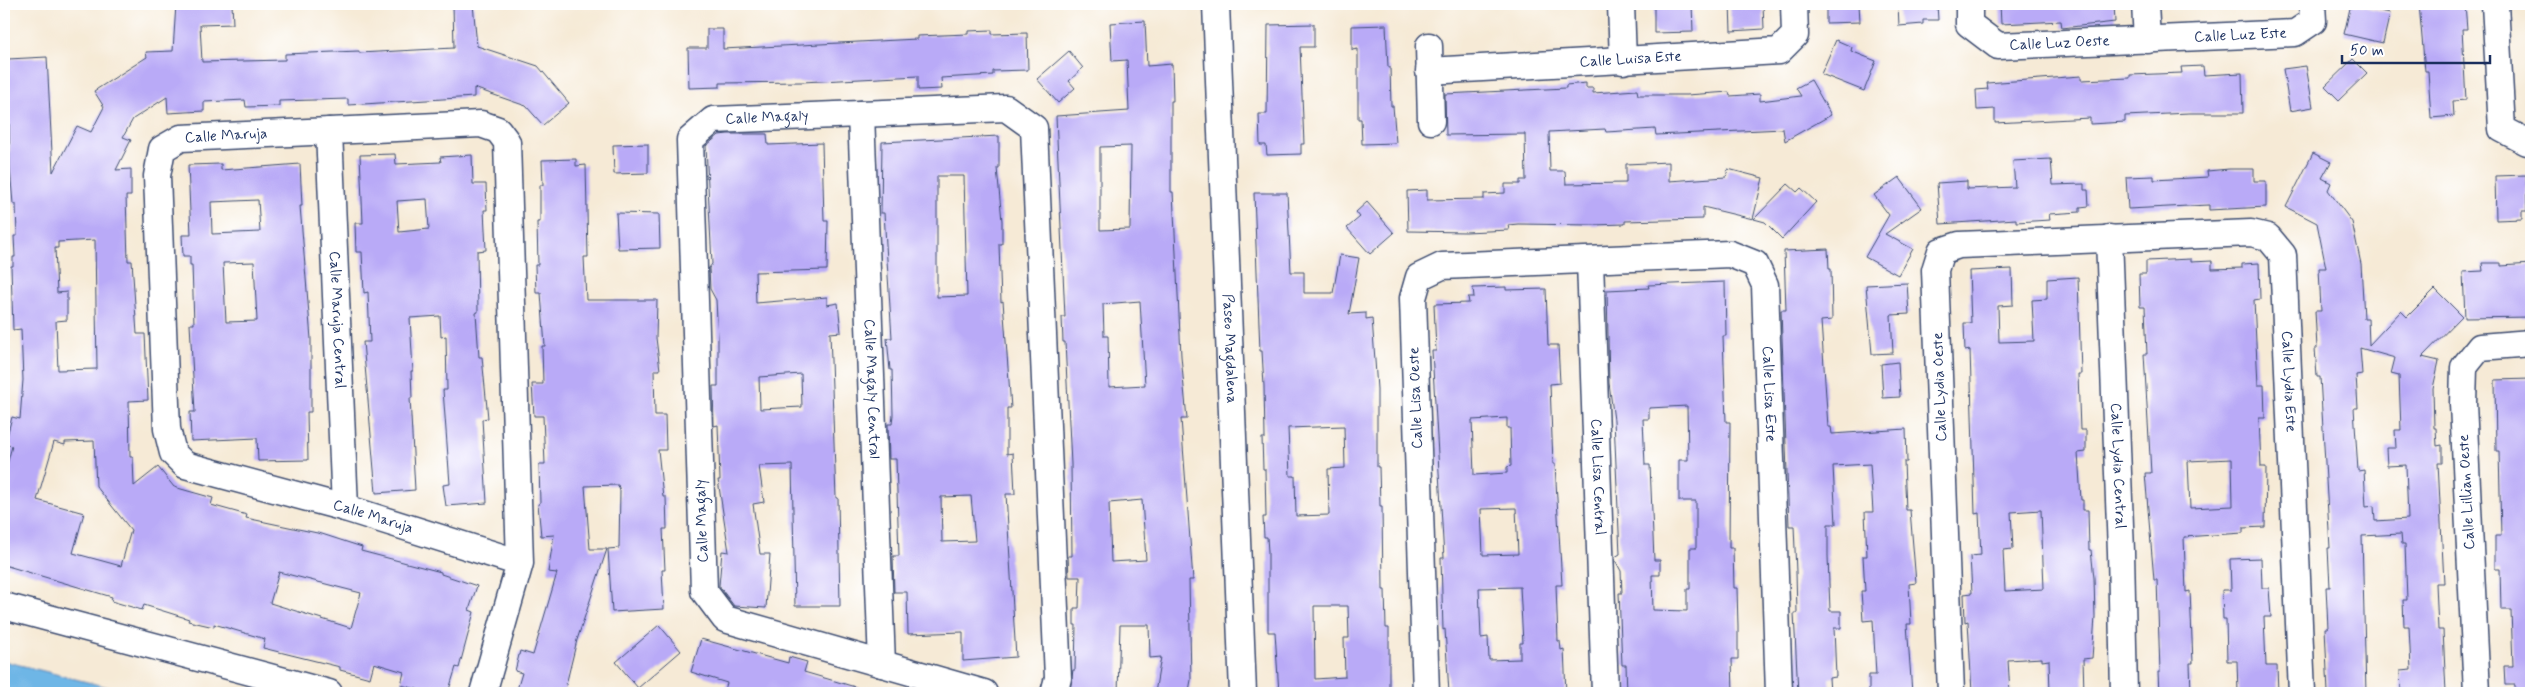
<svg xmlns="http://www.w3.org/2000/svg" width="2535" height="697" font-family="Mynerve,sans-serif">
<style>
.water{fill:#6eb6e6;stroke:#4472a2}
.building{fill:#b9aaf7;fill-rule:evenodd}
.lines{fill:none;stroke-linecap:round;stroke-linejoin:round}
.minor-casing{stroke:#3c4b70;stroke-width:29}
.minor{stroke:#fff;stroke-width:26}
.labels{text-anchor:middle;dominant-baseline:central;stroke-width:4.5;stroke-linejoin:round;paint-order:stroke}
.street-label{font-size:15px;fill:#1b2f5e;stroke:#fff}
</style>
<rect width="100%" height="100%" fill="#fff"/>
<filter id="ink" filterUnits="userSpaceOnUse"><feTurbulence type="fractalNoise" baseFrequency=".02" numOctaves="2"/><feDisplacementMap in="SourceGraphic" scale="10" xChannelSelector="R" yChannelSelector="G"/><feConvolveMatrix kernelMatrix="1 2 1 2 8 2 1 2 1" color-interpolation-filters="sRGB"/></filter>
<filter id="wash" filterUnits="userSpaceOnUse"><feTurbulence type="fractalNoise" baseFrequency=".0096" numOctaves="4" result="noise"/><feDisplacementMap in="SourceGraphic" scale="20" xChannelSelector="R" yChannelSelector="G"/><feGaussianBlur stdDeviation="1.12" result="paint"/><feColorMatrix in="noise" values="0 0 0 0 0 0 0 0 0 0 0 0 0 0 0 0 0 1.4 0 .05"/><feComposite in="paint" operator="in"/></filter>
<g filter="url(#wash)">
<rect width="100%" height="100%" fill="#f6ead6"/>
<path class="water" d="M4,661L131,693H132H4Z"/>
<g id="blocks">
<g class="building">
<path d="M176,4H232L233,24L200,25L202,62L285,60V54L359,51V53L454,48L453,4H473L477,46L538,66L569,103L543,125L526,106L474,88V97L348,105V99L279,101V106L246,107L245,100L204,102V111L168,113L167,97L133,119L123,137L131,140L116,170L131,169V196H126L128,261H132L137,334H145L148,400L129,401L130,457H133L134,486L158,467L174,487L213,498L211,505L247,515L246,518L322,534L362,547L361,551L441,572V574L477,586L469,610L474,612L459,668L456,667L448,693H432L401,685L404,672L374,663L370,678L340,670V667L263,648L265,639L214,624V627L188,621L189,619L144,605L142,610L111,601L112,597L4,565V476L12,446L5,444L12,417L20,419L23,380L21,329L13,330L11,266H13V257H15L14,236H17L16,204H13L10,168L8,59L47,57L53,172L77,126L91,132L104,107L94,91L147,57L146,52L173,51ZM95,240L97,369L58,370L56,321L67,320V292L57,293L55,248H58V242ZM94,441L96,486L131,530L121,566L73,553L84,513L37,500L54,442L65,445V442ZM279,572L361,593L351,628L270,603Z"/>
<path d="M1654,4H1692L1693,32L1654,33Z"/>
<path d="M1730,4H1763L1764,29L1731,31Z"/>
<path d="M1826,4H1859L1860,22L1826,23Z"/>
<path d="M1898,4H1937L1938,20H1923V24L1899,26Z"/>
<path d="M2000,4H2114L2115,22L2062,28L2061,21L2001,24Z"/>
<path d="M2351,4L2390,13L2383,43L2344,34Z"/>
<path d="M2419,4H2465L2467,29H2462L2466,100L2453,101L2454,116L2431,118L2428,71H2425Z"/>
<path d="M1145,21L1147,66L1172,64L1173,101H1171V192H1173L1181,356L1187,419H1181L1193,580H1189L1191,680L1189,691H1186L1185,693H1155L1161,657L1150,658L1149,625H1120L1118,693H1078L1070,691L1073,670H1075L1076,625H1074V608H1079L1080,577H1069L1068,556H1072L1071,464L1065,342H1063L1062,317H1065L1056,116L1129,111L1127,60L1112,61L1110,23ZM1131,146L1130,229L1100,230V147ZM1140,301L1145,385L1109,387L1108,336H1104L1103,304ZM1142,500L1146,560L1111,562L1109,503Z"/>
<path d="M1314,24V47H1300L1304,144H1301V154L1267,155L1266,145H1260L1259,114H1267L1268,25Z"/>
<path d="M1386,25L1388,67H1390L1391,106H1393L1396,143L1362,144L1361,119H1358V49L1352,50V26Z"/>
<path d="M707,29H723V49L917,39V36L968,34V31L992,30V34L1027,33L1028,70L993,71V75L941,78L942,89L918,90V76L802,82L720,83V87L689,88L688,48H707Z"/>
<path d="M1836,40L1852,47L1851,51L1876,61L1864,91L1821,74Z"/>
<path d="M1069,51L1083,68L1069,81L1075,88L1058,103L1037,79Z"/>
<path d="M2353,59L2367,73L2339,100L2325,86Z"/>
<path d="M2203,66L2204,75L2242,73L2243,113H2189L2125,116V122L2090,124V118L1995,123V109L1977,110L1976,90L1988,89L1987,83L2081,76V80L2130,78V75L2182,73L2181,67Z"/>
<path d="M2306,66L2313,107L2290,111L2283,69Z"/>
<path d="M1811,80L1831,115L1785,141L1783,129L1656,135L1655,129L1606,132L1605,129L1549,132L1550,171H1565L1566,184L1626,183V164L1669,162V181L1726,177L1728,169L1763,178L1753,219L1703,207V219L1625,221V224L1593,225L1518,224L1508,225L1509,230L1466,232L1408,231L1407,191L1427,190V200L1484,199V194L1505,193V184H1520V180H1526L1525,134L1446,135L1445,94L1566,88V85L1586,83V88H1593V93L1637,90L1638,95H1687L1729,92L1730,96L1760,94V101L1801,96L1796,88Z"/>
<path d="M728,134H767L768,145L822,143L824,221H828L827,270L755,272L756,303L827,297V305L838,303L841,332L830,333L836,498H838L840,606H795L792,465L759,466L764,502L753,504L760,554H770L766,608L734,606L719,586L722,551L729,552L718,480H720L718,425L714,426L713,386H718V338L716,300L710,289L709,268L712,264L706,146L719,135ZM801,374L802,407L760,409L759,377Z"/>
<path d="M999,136V168H997L1002,221V244H999L1001,302L1003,301L1011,408H1007V454L1013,453L1015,494H1006L1016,657L963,661V632L908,634L907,592H894L893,556H899L896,459H889L888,424H892L893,415L892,370H890L887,338H892L884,213H881L882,142ZM937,176H964L967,296L937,297ZM971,496L975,541L942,542L941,497Z"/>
<path d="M648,144V173L614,174L613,145Z"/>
<path d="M2313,153L2331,162L2322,178L2331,183L2328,190L2352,222L2361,264L2364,318H2368L2369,345L2401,311L2407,317L2435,289L2462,316L2422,357L2439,361L2433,388L2434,428H2436L2437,446L2442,445V463H2438L2444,583H2436L2438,630H2443L2446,693L2401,691L2400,671L2411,670L2409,626H2404L2403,600H2407L2405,544H2402L2401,534L2362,536L2366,693H2328L2325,628H2328L2326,587H2330L2328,548H2330L2320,377H2317L2315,348H2317L2315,311H2321L2319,268H2326L2317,223L2286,207ZM2360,348L2395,358L2391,374L2399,376L2401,430H2395L2396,448H2386L2387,466L2406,465L2408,519L2375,521L2374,506L2366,507L2364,470L2358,471L2354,408H2358L2356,375L2362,374Z"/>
<path d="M395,154L396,164L441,162L440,157L472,155L473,184H486L487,210H484L486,250L477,251L478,312L476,313L479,357H482L488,418L482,419L487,503L446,506L443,485L450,484L443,390H447L446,336L441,337L440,316L410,318L413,371H411L412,398H410L415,490L376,493L363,342H370L368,292L364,293L362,252H356L355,223H363L360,155ZM427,199L429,229L399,232L397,201Z"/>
<path d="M576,159V166L586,165L588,257H584L586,300H657L656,338L660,370H654L655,415H665L666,450H658L663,497H666L667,529H663L665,570H662L664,609L612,612L608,549L619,548L620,491L618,485L585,486L590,549H607L577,640L564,693H516L522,673L515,671L520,651L533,655L557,573L548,572L554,535L541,536L538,504L540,503L539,464H545L543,416H534L532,384H543L542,346H545L541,293H536L535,265H538L537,222H540V185H543L542,160Z"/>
<path d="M2051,159L2053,185L2084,184V190H2088L2089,206L2080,207V212L2049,214L2050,220L2016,222V219L1940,224L1937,183L1967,181V189L2015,187L2013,161Z"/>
<path d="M221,164V170L300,164L302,206H300L311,339V412H307L308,460L258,461L257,438L191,441L190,412H195L190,324H194L192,265H190V256H183L182,235H191L188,165ZM258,200L260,232L212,234L211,202ZM254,262L257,321L226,322L223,263Z"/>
<path d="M2229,169H2254V181H2266V207L2209,210V205L2128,209L2126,177L2154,176V180L2208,177L2207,171Z"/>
<path d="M2526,175L2527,211H2522V219L2496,220L2495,176Z"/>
<path d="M1899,177L1922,208L1885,234L1913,249L1898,275L1865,257L1889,215L1874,195Z"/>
<path d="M1788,184L1797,192L1801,188L1816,202L1782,239L1765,222L1754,219Z"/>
<path d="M1254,193H1287L1291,272H1304V293H1333L1340,255L1359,258L1349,314L1366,313V319L1372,318L1377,389V467H1379L1380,506H1382L1383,590H1385L1386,628H1389V693H1279L1275,632H1268V552L1267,537H1264L1263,517H1266L1265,469H1263L1262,438H1265L1264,386L1262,351H1260ZM1344,426L1345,468L1328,469L1329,515L1296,516L1295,476H1290L1288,428ZM1314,606H1348L1349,638H1344L1345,677L1315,679Z"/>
<path d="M1367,202L1394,233L1370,254L1347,228L1360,217L1356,212Z"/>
<path d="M616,213L659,214L660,248L618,249Z"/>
<path d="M1828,249L1829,269H1831L1832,320L1821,321L1828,427H1831L1832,434L1906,429L1907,462H1904L1906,510H1910L1916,583L1909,584L1911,624H1907L1912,693H1869V675H1876L1873,620L1863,621L1861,591H1865L1863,556H1867L1865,512H1873L1870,464L1833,466L1836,524H1828V556L1830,611H1841V628H1834L1836,677L1829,678L1830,693H1798L1794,613H1797L1796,572L1794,526H1789L1781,310H1786L1784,251Z"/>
<path d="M2191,259V262L2212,261V269L2242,268V264L2259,263L2260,299L2254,300L2258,385H2264L2265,418H2259L2261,467H2266L2265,527L2243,528V533L2184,537L2186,592L2190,591L2193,663H2190L2191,693H2159L2158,672H2160L2157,580H2154L2145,473H2151L2144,354H2147L2145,307H2140L2139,274H2146V261ZM2232,459L2233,506L2190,508L2188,461Z"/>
<path d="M2482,263H2501V266L2531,264V317L2465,318L2463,272L2483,271Z"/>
<path d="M2012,269L2013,305L1998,306L1999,342L2034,341L2032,300L2047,299V279L2078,277L2081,374H2078L2080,430H2086V452L2078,453L2081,500H2083V510H2088L2089,550H2091L2094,578L2095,617L2092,658L2083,659L2084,693H2050L2049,660L2042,661V658L2008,660L2010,693H1972L1968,621L1965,622L1964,594L1972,593L1970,556L1981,555L1979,513L1975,514L1970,350L1965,351L1964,323H1971L1969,271ZM2041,510L2044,589L2005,591L2003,550L2013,549L2011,512Z"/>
<path d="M1725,282L1726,336H1723L1726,422H1730L1729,548H1733L1734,588H1737L1738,627V659H1732L1733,693H1627L1626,665H1622L1619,593H1622L1621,571L1615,560V557L1620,554L1614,420L1609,383L1607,290L1649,288L1648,285ZM1687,406L1688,460H1679V501H1696V548H1690V589H1687V611L1653,610L1652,575H1660V560H1654L1650,465H1645L1643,419H1649V408Z"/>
<path d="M1907,283L1909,314L1891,315L1893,353L1872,354L1866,285Z"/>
<path d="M1506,287V290L1546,289L1548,345H1558L1560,383L1550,384L1553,464H1555L1562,585H1556L1558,641H1560L1561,650L1564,649L1566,693H1449L1445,629L1443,630L1441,558H1444L1432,351H1436L1434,304L1469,303L1468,297H1474L1473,288ZM1507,418V428H1510L1511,466L1507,467V473L1474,475L1472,420ZM1516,508L1518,554L1483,555L1481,509ZM1520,587L1523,643H1520V659L1489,660L1488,637L1481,638L1479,588Z"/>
<path d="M1898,362L1900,397L1883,398L1881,364Z"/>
<path d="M2531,379V693H2515V685H2505L2504,666H2513L2511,610H2501L2500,569H2495V536H2501L2499,451H2496L2495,380Z"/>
<path d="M2261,558L2262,588H2269L2271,617H2264L2266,666H2277L2278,693H2238L2237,661H2227L2226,619H2223L2222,590H2231L2230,559Z"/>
<path d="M659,625L681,651L638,688L616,662Z"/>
<path d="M701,639L788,663L789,657L807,662L804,672L862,689V693H724L727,683L691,672Z"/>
</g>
</g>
</g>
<g filter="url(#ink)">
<use href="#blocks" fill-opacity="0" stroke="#3c4b70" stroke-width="1"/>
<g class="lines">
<g class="minor-casing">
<g id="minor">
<path id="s1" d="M1216,4L1243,693"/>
<path d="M1621,4L1623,61"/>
<path id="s2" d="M1969,4V24L1998,46L2295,33L2313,21L2312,4"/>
<path d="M2145,4L2147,40"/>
<path d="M2495,4L2502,129L2527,142H2531"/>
<path d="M1429,46L1431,121"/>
<path id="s3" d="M1429,71L1779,51L1795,35L1794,4"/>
<path id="s4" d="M861,114L882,664"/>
<path id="s5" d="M329,131L345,508"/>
<path id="s6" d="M2109,238L2121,552L2124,693"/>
<path id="s7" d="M1590,261L1605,693"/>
<path d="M4,606L329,693"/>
<path id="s8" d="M483,693L520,563L507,142L498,130L481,124L181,138L162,149L157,176L167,429L173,453L185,465L345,508L520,563"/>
<path id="s9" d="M984,693L725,619L704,591L690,140L713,120L1006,108L1034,128L1058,678L1054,693"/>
<path id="s10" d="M1426,693L1413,298L1419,277L1442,266L1730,254L1755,264L1765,285L1779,693"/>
<path id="s11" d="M1951,693L1935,270L1941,251L1959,245L2251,233L2268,237L2283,255L2302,693"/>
<path d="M2477,693L2463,404L2464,367L2480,347L2531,343"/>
</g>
</g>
<use href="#minor" class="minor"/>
</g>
</g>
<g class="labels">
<g class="street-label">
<text stroke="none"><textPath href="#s2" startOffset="299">Calle Luz Este</textPath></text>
<text stroke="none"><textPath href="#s2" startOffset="118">Calle Luz Oeste</textPath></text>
<text stroke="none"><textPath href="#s3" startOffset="202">Calle Luisa Este</textPath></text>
<text stroke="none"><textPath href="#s9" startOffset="840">Calle Magaly</textPath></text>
<text transform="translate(226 136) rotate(-3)">Calle Maruja</text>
<text stroke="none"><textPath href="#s5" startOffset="189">Calle Maruja Central</textPath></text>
<text stroke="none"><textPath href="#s1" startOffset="345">Paseo Magdalena</textPath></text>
<text stroke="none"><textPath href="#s11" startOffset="922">Calle Lydia Este</textPath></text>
<text transform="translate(1940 387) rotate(-92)">Calle Lydia Oeste</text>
<text stroke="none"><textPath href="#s4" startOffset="275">Calle Magaly Central</textPath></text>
<text stroke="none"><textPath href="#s10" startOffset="890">Calle Lisa Este</textPath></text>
<text transform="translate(1416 398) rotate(-92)">Calle Lisa Oeste</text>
<text stroke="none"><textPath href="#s6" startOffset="228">Calle Lydia Central</textPath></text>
<text stroke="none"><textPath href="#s7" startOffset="216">Calle Lisa Central</textPath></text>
<text transform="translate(2467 492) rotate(-93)">Calle Lillian Oeste</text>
<text stroke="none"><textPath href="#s8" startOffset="1429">Calle Maruja</textPath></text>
<text transform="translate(702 521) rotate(-92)">Calle Magaly</text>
</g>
</g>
<rect width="2535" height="697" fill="none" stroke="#fff" stroke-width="20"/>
<path d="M2342 55v8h148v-8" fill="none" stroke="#1b2f5e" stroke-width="2.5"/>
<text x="2350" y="55" font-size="15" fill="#1b2f5e" stroke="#ffffff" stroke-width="4" paint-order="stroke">50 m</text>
</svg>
